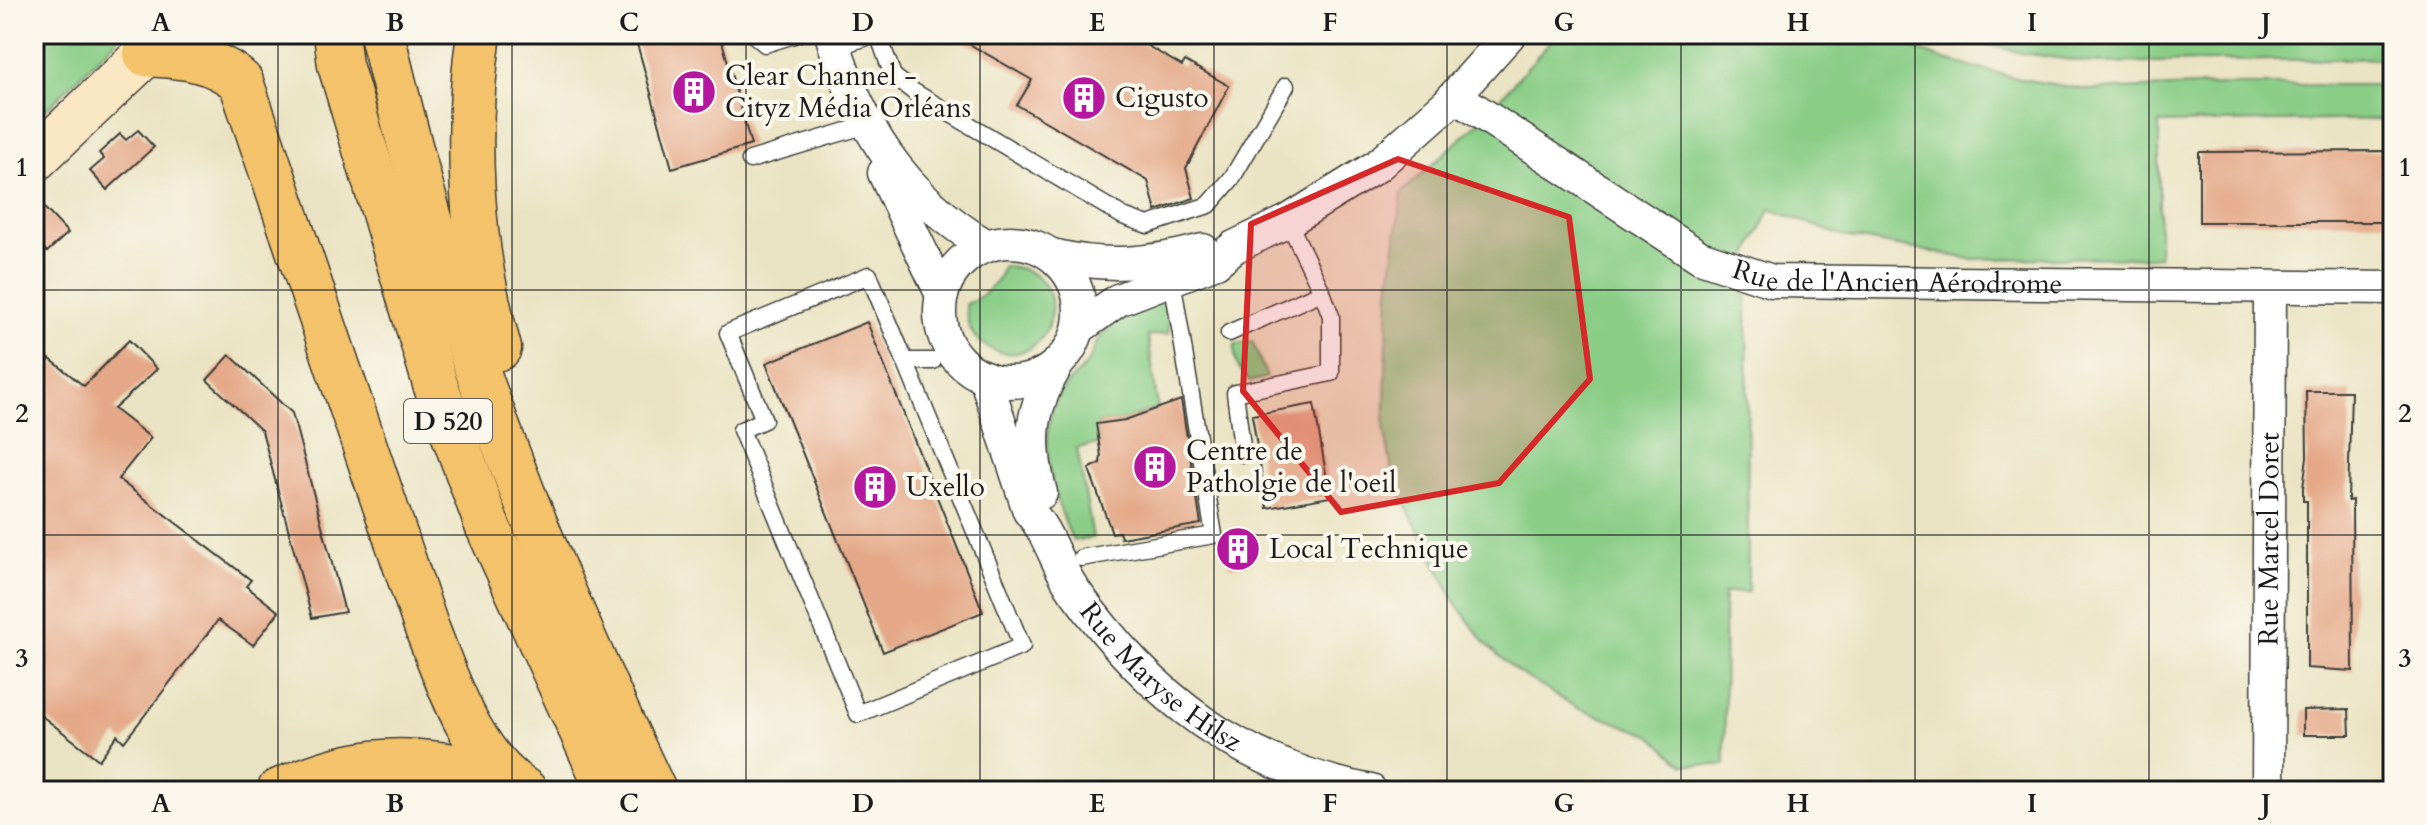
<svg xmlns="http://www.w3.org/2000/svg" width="2427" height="825" font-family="Cardo,serif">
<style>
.green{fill:#8acd87;stroke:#537452;stroke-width:2}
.building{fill:#e4a888}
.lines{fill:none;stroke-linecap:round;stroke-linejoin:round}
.service-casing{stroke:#3b3a35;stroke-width:19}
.minor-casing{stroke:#3b3a35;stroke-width:35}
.secondary-casing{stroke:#3b3a35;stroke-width:47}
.primary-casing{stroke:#3b3a35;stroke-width:47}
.trunk-casing{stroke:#3b3a35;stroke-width:47}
.service{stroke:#fff;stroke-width:16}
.minor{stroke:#fff;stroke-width:32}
.secondary{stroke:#fae7c3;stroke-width:44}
.primary{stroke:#f3c26a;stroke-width:44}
.trunk{stroke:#f3c26a;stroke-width:44}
.marked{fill:#d62828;fill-opacity:0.2;stroke:#d62828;stroke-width:6;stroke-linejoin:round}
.grid{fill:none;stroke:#1c1c1c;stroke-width:2;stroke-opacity:0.55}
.labels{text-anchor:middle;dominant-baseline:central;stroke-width:8;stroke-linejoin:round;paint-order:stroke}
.shield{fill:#fbf7ec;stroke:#5f5e5a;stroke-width:2}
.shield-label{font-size:26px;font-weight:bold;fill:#1c1c1c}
.poi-label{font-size:28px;fill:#1c1c1c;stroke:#fbf7ec;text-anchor:start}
.street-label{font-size:28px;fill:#1c1c1c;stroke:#fbf7ec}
.neatline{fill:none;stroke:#1c1c1c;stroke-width:3}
.grid-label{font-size:26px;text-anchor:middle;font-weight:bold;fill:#1c1c1c}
</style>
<rect width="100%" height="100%" fill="#fbf7ec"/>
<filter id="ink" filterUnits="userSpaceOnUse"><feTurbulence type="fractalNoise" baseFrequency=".0125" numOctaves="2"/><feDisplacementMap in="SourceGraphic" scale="16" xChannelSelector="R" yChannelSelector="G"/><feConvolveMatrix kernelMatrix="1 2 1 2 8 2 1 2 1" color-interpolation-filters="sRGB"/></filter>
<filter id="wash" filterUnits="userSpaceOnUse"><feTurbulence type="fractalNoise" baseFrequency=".006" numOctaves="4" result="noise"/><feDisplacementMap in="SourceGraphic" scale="32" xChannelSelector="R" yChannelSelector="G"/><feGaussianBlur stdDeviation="1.8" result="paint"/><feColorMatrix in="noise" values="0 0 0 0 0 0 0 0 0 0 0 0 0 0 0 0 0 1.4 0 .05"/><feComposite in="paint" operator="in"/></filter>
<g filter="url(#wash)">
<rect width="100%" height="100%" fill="#eae3c3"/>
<g class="green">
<path d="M38,34L122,35L34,121V37Z"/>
<path d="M1557,34H1878L1941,59L2021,79L2089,90L2224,85H2393V119L2159,123V257L1971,259L1842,236L1770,209L1747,257L1748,592L1724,593L1725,765H1684L1650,735L1577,708L1516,671L1486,644L1456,604L1394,482L1384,427L1389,289L1402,192L1478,123Z"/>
<path d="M1948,34H2065L2124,39L2203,34H2393V58L2092,63L2021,53Z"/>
<path d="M1003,266C1088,270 1048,383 986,346C970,337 966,322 966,304C983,297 998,284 1003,266Z"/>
<path d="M1165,298L1169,333L1148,336L1158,408L1125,420L1097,424L1099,444L1077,448L1093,538L1073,541C1053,497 1032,433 1063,389C1070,379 1082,372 1088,362C1092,357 1093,350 1095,345C1110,318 1139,309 1165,298Z"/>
<path d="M1252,341L1267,377L1250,382C1239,371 1233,361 1235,344Z"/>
</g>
<g id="blocks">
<g class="building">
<path d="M656,34H720L751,145L672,168L636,40Z"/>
<path d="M952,34H1127L1182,66L1185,61L1229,86L1186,168L1194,198L1156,211L1148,181L1017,105L1032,80Z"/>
<path d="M138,130L154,147L107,190L90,171L104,159L99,153L120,134L126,140Z"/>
<path d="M2393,151V222H2199V152Z"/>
<path d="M34,197L68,233L47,252L34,239Z"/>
<path d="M867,322L983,612L883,652L766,363Z"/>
<path d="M129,340L157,369L114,409L151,438L118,479L251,580L246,586L279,612L253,645L218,620L124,742L117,735L99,760L34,710V380L50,359L84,386Z"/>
<path d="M230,355L292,413L345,612L312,618L262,431L207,380Z"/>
<path d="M2306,391H2351L2348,501L2352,500L2353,671L2307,668V501H2303V488L2307,457Z"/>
<path d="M1181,400L1201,524L1121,538L1119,532L1112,533L1089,469L1100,463L1101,456L1096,424L1125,420Z"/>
<path d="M1314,404L1330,497L1267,508L1252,415Z"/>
<path d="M1246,531L1251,563L1230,567L1225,535Z"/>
<path d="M2349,709L2350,735H2303V710Z"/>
</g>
</g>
</g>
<g filter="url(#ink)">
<use href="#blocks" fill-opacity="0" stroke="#3b3a35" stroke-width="2"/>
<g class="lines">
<g class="service-casing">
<g id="service">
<path d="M753,34L765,44L797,34"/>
<path d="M878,34L893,76L914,92L1123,216L1148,225L1209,205L1232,178L1286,86"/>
<path d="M834,47L878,34"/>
<path d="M750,160L867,125"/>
<path d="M1229,333L1322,292L1288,221"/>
<path d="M905,361L1022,646L858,714L741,430L764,420L728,333L869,275L905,361H933"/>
<path d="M1243,454L1235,393L1331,373V316L1322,292"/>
<path d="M1081,558L1214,535L1172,279"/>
</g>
</g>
<g class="minor-casing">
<g id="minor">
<path d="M831,34C858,125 903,197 987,246"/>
<path id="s1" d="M1455,96L1700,257L1772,281L2393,288"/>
<path d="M884,173L942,295"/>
<circle cx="1010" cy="312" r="70"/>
<path d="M1052,255C1105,268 1152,264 1203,250"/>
<path d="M1079,328L1118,300L1216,262L1234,247L1288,221L1377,166L1448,103L1510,34"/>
<path id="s2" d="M985,377L1029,511C1050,534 1056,565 1074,590C1151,698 1240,766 1371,791"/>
<path d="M1041,493C1027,441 1030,408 1059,362"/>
<path id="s3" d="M2268,791L2270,288"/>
</g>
</g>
<g class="secondary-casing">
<path id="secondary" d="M34,160L167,34"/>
</g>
<g class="primary-casing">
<g id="primary">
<path d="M336,34L340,65L435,384L487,525L609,791"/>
<path d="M382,34C412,160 446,285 490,406C537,537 594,665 654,791"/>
<path d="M479,34C464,135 471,251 499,348"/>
<path d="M146,54C181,56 214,58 241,82L426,626C449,684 471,756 525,791"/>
</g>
</g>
<g class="trunk-casing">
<path id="trunk" d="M279,791C365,753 409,756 500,775"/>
</g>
<use href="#service" class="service"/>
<use href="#minor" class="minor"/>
<use href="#secondary" class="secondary"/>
<use href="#primary" class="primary"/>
<use href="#trunk" class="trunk"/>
</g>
</g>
<path class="marked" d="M1398,159L1569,217L1590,379L1499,483L1341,512L1243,391L1251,224Z"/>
<path class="grid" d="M278,34V791M512,34V791M746,34V791M980,34V791M1214,34V791M1447,34V791M1681,34V791M1915,34V791M2149,34V791M34,290H2393M34,535H2393"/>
<defs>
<g id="building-disc" transform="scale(2.3)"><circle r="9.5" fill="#b5179e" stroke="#fbf7ec"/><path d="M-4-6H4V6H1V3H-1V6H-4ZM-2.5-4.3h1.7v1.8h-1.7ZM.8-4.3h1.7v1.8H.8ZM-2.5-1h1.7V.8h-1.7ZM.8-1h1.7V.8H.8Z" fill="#fff"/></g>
</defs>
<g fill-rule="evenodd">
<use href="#building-disc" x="694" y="92"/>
<use href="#building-disc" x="1084" y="98"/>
<use href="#building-disc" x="1155" y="467"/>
<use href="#building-disc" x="875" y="487"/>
<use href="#building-disc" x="1238" y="549"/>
</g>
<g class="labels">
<rect class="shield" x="404" y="399" width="88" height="44" rx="6"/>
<g class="shield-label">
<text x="448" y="421">D 520</text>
</g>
<g class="poi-label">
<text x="725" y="76">Clear Channel -<tspan x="725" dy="32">Cityz Média Orléans</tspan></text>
<text x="1115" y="98">Cigusto</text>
<text x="1186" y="451">Centre de<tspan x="1186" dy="32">Patholgie de l'oeil</tspan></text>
<text x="906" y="487">Uxello</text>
<text x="1269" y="549">Local Technique</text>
</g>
<g class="street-label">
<text stroke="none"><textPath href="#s1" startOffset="494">Rue de l'Ancien Aérodrome</textPath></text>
<text stroke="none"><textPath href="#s3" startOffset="252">Rue Marcel Doret</textPath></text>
<text stroke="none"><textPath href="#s2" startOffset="356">Rue Maryse Hilsz</textPath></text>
</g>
</g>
<rect width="2427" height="825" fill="none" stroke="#fbf7ec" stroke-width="88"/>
<rect x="44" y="44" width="2339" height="737" class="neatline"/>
<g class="grid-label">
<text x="161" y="31">A</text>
<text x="395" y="31">B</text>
<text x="629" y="31">C</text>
<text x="863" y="31">D</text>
<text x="1097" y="31">E</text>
<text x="1330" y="31">F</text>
<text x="1564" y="31">G</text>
<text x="1798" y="31">H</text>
<text x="2032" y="31">I</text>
<text x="2266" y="31">J</text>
<text x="22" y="176">1</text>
<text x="2405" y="176">1</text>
<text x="22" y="422">2</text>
<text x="2405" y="422">2</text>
<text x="22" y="667">3</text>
<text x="2405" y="667">3</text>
<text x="161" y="812">A</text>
<text x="395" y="812">B</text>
<text x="629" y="812">C</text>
<text x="863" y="812">D</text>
<text x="1097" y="812">E</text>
<text x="1330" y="812">F</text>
<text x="1564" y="812">G</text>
<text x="1798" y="812">H</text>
<text x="2032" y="812">I</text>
<text x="2266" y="812">J</text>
</g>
</svg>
